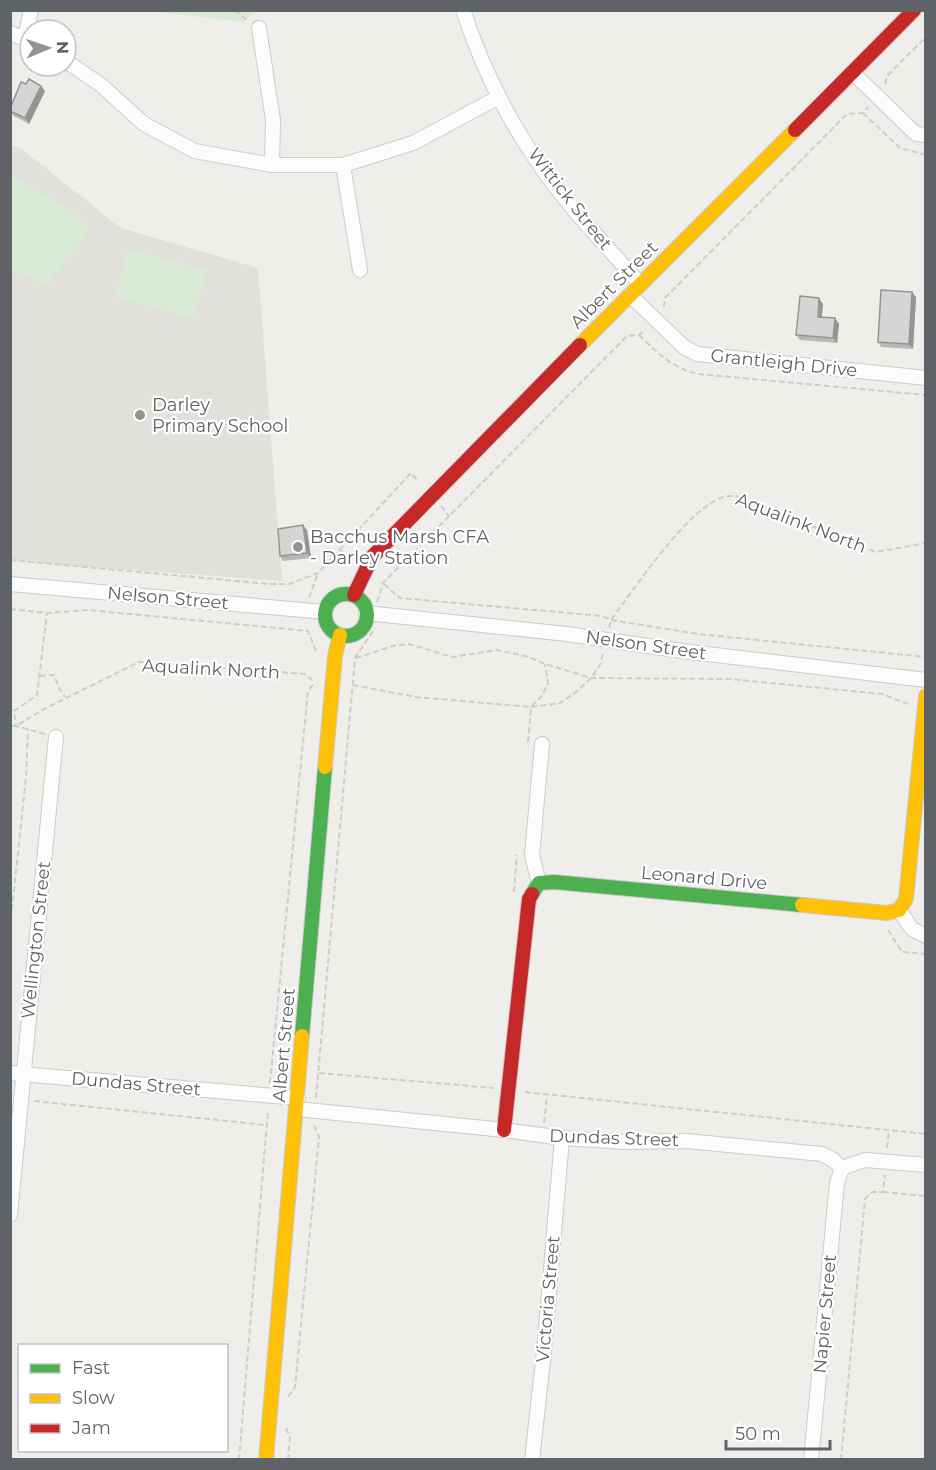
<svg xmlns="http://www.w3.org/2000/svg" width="936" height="1470" font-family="Montserrat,sans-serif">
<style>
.education{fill:#e2e0da}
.green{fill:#d8ebd6}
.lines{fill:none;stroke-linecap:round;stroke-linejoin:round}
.street-casing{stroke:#cbcccc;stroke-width:16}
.fast-casing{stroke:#cacacb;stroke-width:16}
.slow-casing{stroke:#cacacb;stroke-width:16}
.jam-casing{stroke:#cacacb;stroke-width:16}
.path{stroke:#cacfcc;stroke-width:2;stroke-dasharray:6 3;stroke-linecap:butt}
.street{stroke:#fdfcfc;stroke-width:14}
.fast{stroke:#4caf50;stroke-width:14}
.slow{stroke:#ffc107;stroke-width:14}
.jam{stroke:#c62828;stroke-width:14}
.wall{fill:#b8b7b5}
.shaded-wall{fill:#969594}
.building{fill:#d6d5d3;stroke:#969594;stroke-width:1.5}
.poi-dot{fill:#919496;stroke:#fff;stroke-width:2}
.labels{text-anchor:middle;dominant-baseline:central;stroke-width:4.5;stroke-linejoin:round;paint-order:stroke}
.street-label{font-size:18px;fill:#5f6368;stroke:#fff}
.poi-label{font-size:18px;fill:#5f6368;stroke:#fff;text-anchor:start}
</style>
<rect width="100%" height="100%" fill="#efeeea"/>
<path class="education" d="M10,144L23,150L121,228L258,268L282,581L11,561Z"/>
<g class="green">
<path d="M150,11L256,10L257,11L242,22Z"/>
<path d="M10,174L86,220L89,231L45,287L11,268Z"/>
<path d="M128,249L207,270L194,318L115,297Z"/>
</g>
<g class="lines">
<g class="street-casing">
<g id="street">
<path d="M463,10C480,61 505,114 535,158C565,204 604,243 640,284"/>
<path d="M259,28L273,120L272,165"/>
<path d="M10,33L30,41"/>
<path d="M25,38L31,10"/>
<path d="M66,61L101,85L144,124L195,151L272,165H343L413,143L499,97"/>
<path d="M852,72L916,134L926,135"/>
<path d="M343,165L360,270"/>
<path d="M630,295L684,347L697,354L926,378"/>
<path d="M10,584L325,612"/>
<path d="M366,613L567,634L682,651L926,680"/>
<path d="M539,883L532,855L542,744"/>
<path d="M899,910L912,929L926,936"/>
<path d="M10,1073L298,1098"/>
<path d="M297,1109L504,1130L562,1138L625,1142L687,1141L822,1154L833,1160L842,1168L865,1160L926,1165"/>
<path d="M10,1215L56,737"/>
<path d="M532,1460L544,1351L562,1138"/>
<path d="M811,1460L837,1183L842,1168"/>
</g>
</g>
<g class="fast-casing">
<g id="fast">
<circle cx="346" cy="615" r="21"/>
<path d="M532,894L539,883L554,882L802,905"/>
<path d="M302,1036L325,767"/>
</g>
</g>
<g class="slow-casing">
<g id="slow">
<path d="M580,345L795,130"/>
<path d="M325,767L335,656L340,635"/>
<path d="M802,905L887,913L899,910L906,899L926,696"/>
<path d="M266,1460L302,1036"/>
</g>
</g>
<g class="jam-casing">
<g id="jam">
<path d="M795,130L914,10"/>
<path d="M354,595L372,557L580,345"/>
<path d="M504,1130L529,899L532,894"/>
</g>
</g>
<g class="path">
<path d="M235,10L247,20"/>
<path d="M885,84L887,76L926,37"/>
<path d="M863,113L900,148L926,155"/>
<path d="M664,307L665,298L847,114L863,113L868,107"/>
<path d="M639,335C658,353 672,368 698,374L926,395"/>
<path d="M441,506L449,516"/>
<path d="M339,549L353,561"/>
<path d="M10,560L269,584H289L318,573L411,473L419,482"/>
<path d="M384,584L400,598L602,616L611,620L698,634L926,657"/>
<path d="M309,598L318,573"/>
<path d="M377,602L383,583L627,336L639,335L645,329"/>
<path d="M10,609L47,613L88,610L308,631L317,654"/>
<path d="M609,628L611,620C635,588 687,509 723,497C730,495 738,496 745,499L876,552L926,543"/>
<path d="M356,658L393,646L409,644L452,657L497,650L529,657L545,664L591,678L730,679L882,694L908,704"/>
<path d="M40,676L54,675L59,688L65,697"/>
<path d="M353,685L416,697L531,707L560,703L576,692L591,678L600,665L603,653"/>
<path d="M10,726H16L44,709L139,662L305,674L312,680H315"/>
<path d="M45,734L16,726L14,711L37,695L47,613"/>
<path d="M528,742L531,707L541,697L548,684L545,664"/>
<path d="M514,892L517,855"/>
<path d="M10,928L26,777L28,729"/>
<path d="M888,930L902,952L926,954"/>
<path d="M319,1073L493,1088"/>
<path d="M270,1083L308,690L315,683"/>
<path d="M525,1092L926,1134"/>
<path d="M316,1098L355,658L375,628"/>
<path d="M34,1101L266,1125"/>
<path d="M544,1123L547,1096"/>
<path d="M887,1148L889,1130"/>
<path d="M883,1192L926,1196"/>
<path d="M288,1397L295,1387L319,1137L314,1125"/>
<path d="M286,1428L290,1438L288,1460"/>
<path d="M239,1460L268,1110"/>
<path d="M841,1460L865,1199L872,1192H883L885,1175"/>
</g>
<use href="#street" class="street"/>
<use href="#fast" class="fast"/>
<use href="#slow" class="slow"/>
<use href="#jam" class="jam"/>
</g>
<g class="wall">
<path d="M26,84L41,86L45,91L29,124L14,116L10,111V109Z"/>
<path d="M916,297L913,349L881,347L878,342Z"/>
<path d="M823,304L822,317L835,318L839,324L837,343L800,340L796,335Z"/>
<path d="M307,530L311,558L283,561L280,556Z"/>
</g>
<g class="shaded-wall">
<path d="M41,86L45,91L29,124L25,118Z"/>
<path d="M912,292L916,297L913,349L909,344Z"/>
<path d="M819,298L823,304L821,322L818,317Z"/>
<path d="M835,318L839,324L837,343L833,338Z"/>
<path d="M303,525L307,530L311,558L307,553Z"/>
</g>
<g class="building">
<path d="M29,79L41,86L25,118L10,111V109L21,82L26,84Z"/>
<path d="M881,290L912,292L909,344L878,342Z"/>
<path d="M800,296L819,298L818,317L835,318L833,338L796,335Z"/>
<path d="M303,525L307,553L280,556L278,529Z"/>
</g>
<g class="poi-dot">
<circle cx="140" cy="415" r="6"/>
<circle cx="298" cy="547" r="6"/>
</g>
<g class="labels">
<g class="street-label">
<text transform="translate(570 199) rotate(52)">Wittick Street</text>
<text transform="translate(614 285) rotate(-45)">Albert Street</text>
<text transform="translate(784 363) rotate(6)">Grantleigh Drive</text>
<text transform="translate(801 523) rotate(21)">Aqualink North</text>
<text transform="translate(168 598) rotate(5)">Nelson Street</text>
<text transform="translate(646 645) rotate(8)">Nelson Street</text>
<text transform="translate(211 669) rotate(3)">Aqualink North</text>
<text transform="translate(704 878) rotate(5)">Leonard Drive</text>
<text transform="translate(36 940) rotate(-84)">Wellington Street</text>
<text transform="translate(284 1045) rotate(-85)">Albert Street</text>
<text transform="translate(136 1084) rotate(5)">Dundas Street</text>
<text transform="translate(614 1138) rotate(2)">Dundas Street</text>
<text transform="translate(548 1299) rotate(-85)">Victoria Street</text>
<text transform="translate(825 1314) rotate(-85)">Napier Street</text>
</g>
<g class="poi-label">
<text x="152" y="405">Darley<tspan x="152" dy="21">Primary School</tspan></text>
<text x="310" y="537">Bacchus Marsh CFA<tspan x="310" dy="21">- Darley Station</tspan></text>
</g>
</g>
<rect width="936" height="1470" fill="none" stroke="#5f6368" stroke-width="24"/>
<rect x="18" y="1344" width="210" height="108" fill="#ffffff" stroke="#bfc1c3" stroke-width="1.5"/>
<rect x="30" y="1364" width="30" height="9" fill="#4caf50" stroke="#bfc1c3" stroke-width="1.5"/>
<text x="72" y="1374" font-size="18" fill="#5f6368">Fast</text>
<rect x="30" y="1394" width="30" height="9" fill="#ffc107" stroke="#bfc1c3" stroke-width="1.5"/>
<text x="72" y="1404" font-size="18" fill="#5f6368">Slow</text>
<rect x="30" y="1424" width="30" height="9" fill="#c62828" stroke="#bfc1c3" stroke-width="1.5"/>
<text x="72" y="1434" font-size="18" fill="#5f6368">Jam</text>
<g transform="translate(48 48) rotate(88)"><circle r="28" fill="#ffffff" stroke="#bfc1c3" stroke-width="1.5"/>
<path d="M0-4.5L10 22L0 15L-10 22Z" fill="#919496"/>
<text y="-9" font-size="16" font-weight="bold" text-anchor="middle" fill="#5f6368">N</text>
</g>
<path d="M726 1440v9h104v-9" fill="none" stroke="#5f6368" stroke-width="3"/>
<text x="735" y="1440" font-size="18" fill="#5f6368" stroke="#ffffff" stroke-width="4.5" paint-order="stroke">50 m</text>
</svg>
